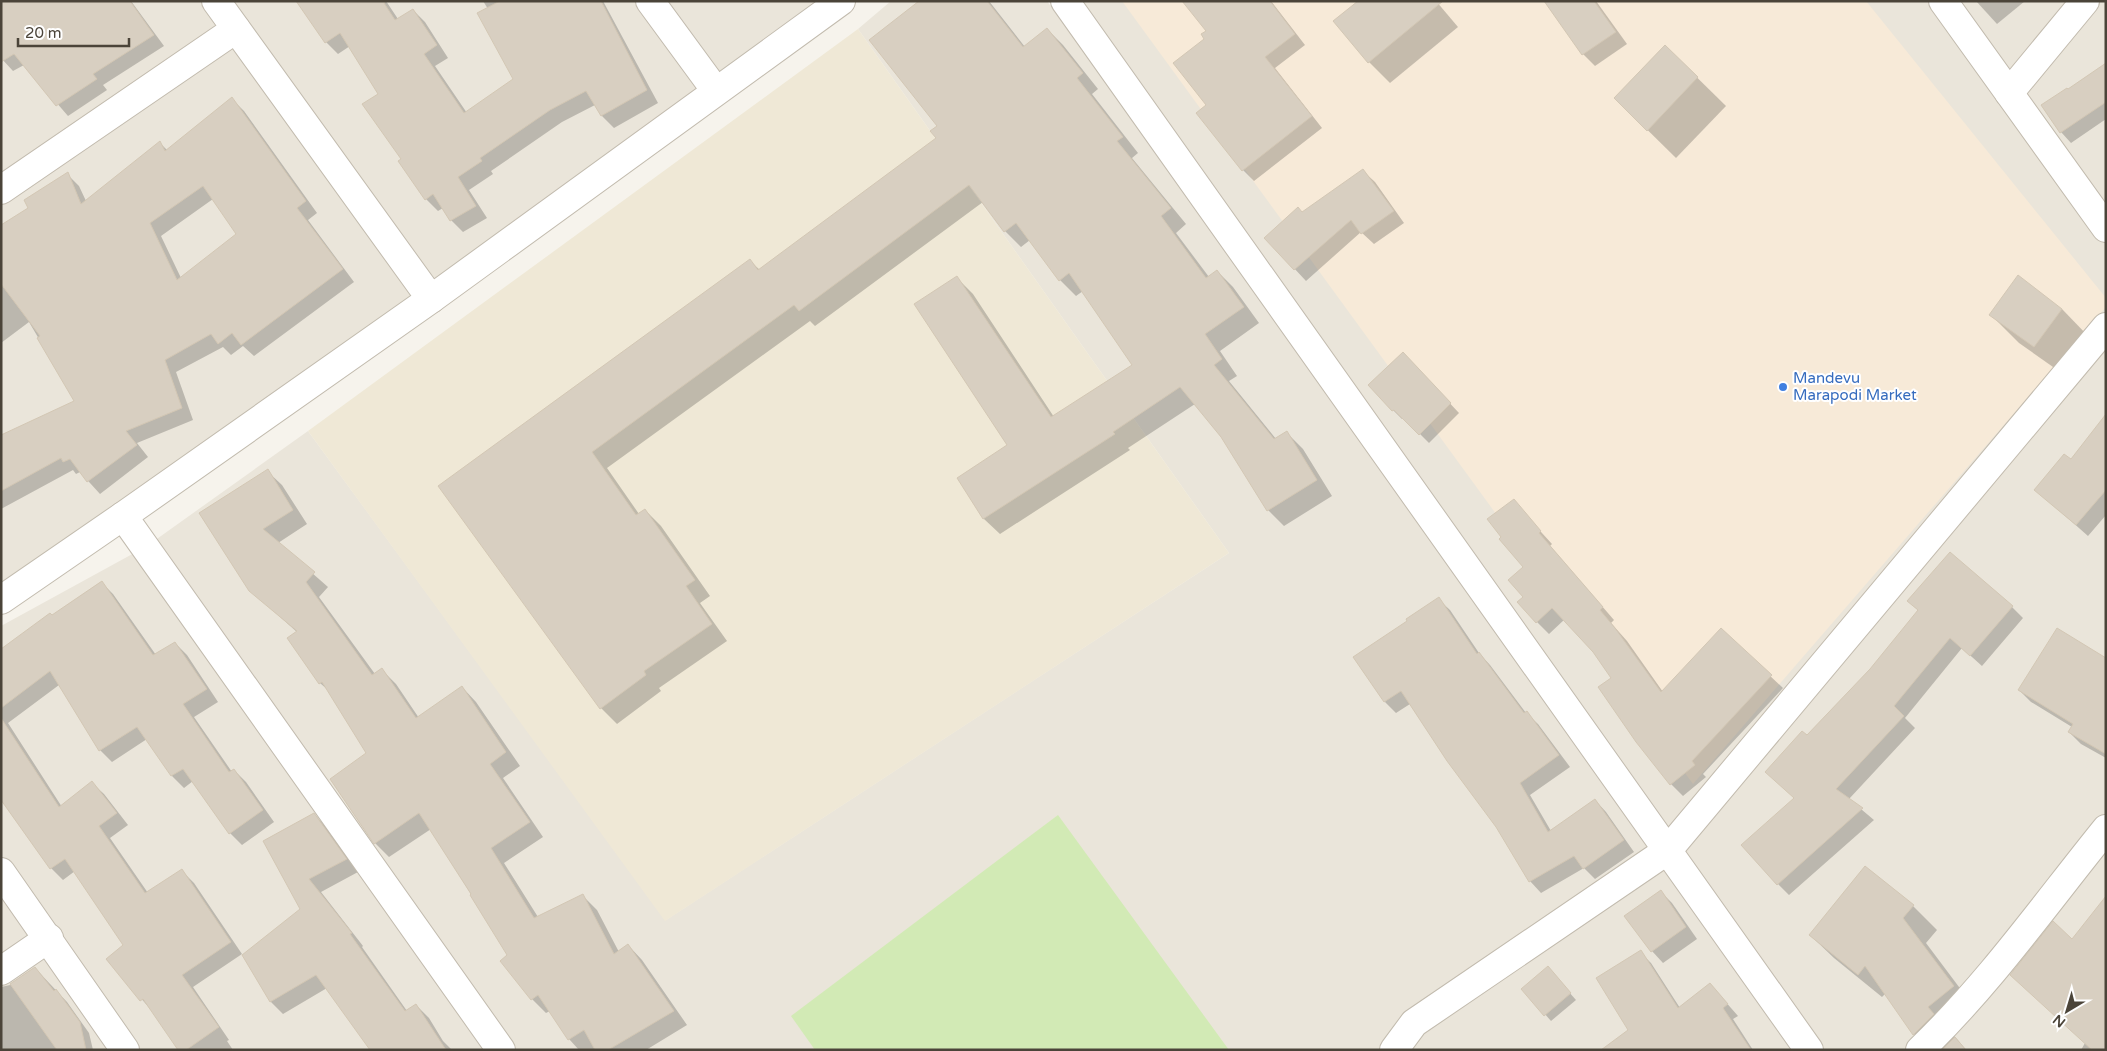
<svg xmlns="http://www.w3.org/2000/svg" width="2107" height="1051" font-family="'Varela Round',sans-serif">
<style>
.residential{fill:#eae5da}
.commercial{fill:#f7ead8}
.education{fill:#efe8d6}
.green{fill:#d2eab5}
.shadow{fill:#0003;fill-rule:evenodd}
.building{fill:#d8cfc1;stroke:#d3c7b4;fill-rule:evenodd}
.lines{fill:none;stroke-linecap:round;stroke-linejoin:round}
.minor-casing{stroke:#c2bbae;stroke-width:30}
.minor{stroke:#fff;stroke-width:28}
.shop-dot{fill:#3f7fe0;stroke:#fff;stroke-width:2}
.labels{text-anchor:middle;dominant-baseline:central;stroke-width:4;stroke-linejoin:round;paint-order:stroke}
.shop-label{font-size:15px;fill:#366cbe;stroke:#fff;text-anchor:start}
</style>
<rect width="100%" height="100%" fill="#f6f3ec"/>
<g class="residential">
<path d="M1,1H840L1,595Z"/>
<path d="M891,1H1047L1799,1050H1V626L147,546L308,431L666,920L1229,553L858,29Z"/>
<path d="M1065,1H2106V1050H1810Z"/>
</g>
<path class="commercial" d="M1122,1H1866L2106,298V307L1693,784Z"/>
<path class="education" d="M858,29L1229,553L665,921L308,431Z"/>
<path class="green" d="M1058,815L1229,1050H815L791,1016Z"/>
<g class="shadow">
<path d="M1,1H131L164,46L103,85L107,90L68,116L24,65L13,71L1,58Z"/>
<path d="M386,1L398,19L413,10L425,22L448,58L435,66L467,113L515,79L488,9L483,1H603L658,103L614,128L602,116L595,105L562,122L491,171L493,174L469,190L487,218L463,232L451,220L443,208L438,211L426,199L403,160L380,94L350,46L338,54L326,42Z"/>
<path d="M921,1H989L1025,47L1047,29L1063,45L1098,89L1092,94L1138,153L1132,158L1186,224L1176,233L1209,277L1217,271L1233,287L1259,323L1220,351L1237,376L1229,381L1276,439L1287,433L1303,449L1332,496L1284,526L1268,510L1222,437L1195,404L1128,448L1130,450L1000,534L984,519L958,479L1009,446L957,278L973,294L1054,417L1134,365L1083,291L1076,296L1060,280L1030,240L1021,247L1005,231L983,202L815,326L810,321L607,468L639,514L645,510L661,526L710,596L700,603L727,641L659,688L661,691L617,724L601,708L440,486L750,261L760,270L937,138L939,126Z"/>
<path d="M1184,1H1271L1305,45L1275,68L1322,128L1254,181L1243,170L1208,106L1206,39L1208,31Z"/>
<path d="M1436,1L1458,27L1390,83L1369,62Z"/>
<path d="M1546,1H1596L1627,44L1595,66L1583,54Z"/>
<path d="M1976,1H2025L1997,24Z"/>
<path d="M1665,46L1726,106L1676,158L1615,98Z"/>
<path d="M2106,64V119L2071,143L2061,132L2043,106L2068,91Z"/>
<path d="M232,99L244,111L317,213L308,220L354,282L254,356L243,346L231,355L223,347L176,372L193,420L137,443L148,457L100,494L80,472L76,474L73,470L1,509V434L5,435L76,402L29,322L1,343V226L29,208L67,174L79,186L86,201L160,143L168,151ZM213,199L238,235L181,278L161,236Z"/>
<path d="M1363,171L1375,182L1404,223L1374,244L1361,232L1306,281L1266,238Z"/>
<path d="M2062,309L2090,338L2063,374L2019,343L1991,315Z"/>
<path d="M1412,363L1459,413L1429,443L1404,418L1402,419L1393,410Z"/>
<path d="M2106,416V515L2088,536L2036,490L2071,461Z"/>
<path d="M267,471L282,485L307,524L278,543L328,587L319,597L375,674L382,670L396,684L419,718L462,687L476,702L520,766L503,778L543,837L504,863L538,917L583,896L597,910L619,952L628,945L642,960L687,1025L646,1050H579L569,1039L550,1011L546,1013L532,999L502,961L509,956L431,829L389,857L375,843L368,753L329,691L320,683L298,633L250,590Z"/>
<path d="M1513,501L1552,544L1550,546L1614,620L1611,623L1627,641L1663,692L1721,630L1783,688L1703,774L1706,777L1683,796L1671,784L1613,678L1594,651L1565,619L1549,634L1537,622L1525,597L1524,567Z"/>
<path d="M101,582L113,594L156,655L175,643L187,655L218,702L194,717L232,772L234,770L246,782L274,822L242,845L230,833L193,781L184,788L172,776L147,739L112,762L100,750L59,685L8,723L62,807L92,783L104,794L128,825L110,838L148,893L182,871L194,883L242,954L193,987L229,1040L227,1041L233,1050H180L153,1012L107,960L125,945L75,871L63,880L51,868L1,796V651Z"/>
<path d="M1438,599L1450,610L1479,653L1490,665L1526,713L1538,724L1570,767L1530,795L1551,831L1595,800L1606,812L1634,852L1595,879L1584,868L1541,893L1530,881L1497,826L1410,704L1396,713L1385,702L1409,622Z"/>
<path d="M1909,601L2012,607L2023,618L1982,666L1962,648L1905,718L1915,728L1849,799L1874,820L1789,895L1778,884L1807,737L1871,670L1919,611Z"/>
<path d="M2106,661V758L2081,744L2069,732L2072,727L2031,702L2019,690Z"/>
<path d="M314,814L326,827L358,872L321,892L363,946L362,947L407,1011L416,1005L429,1018L443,1041L452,1050H371L327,988L283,1014L271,1002L243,955L301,909Z"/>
<path d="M1661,892L1672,903L1697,939L1663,963L1652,951Z"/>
<path d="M1913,906L1937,930L1926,943L1977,1011L1950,1031L1966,1050H1930L1914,1034L1886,993L1882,997L1834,958L1810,935Z"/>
<path d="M2072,941L2106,1050H2081L2085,1043Z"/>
<path d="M1640,952L1651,963L1680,1008L1710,984L1738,1016L1733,1019L1753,1050H1603L1630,1030Z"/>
<path d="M35,968L67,1002L89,1033L93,1050H1V987L10,985Z"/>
<path d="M1553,974L1576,1000L1551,1021L1523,989Z"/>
</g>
<g class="building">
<path d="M1,1H130L154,35L93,74L97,79L56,106L14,54L1,62Z"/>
<path d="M296,1H386L384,3L395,20L413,9L437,45L424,54L464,113L513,79L477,13L500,1H601L647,90L601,116L586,91L550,110L480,158L482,161L458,177L476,206L450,221L433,194L425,200L398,161L401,159L362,104L378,94L340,33L325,43Z"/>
<path d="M919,1H987L1023,47L1047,28L1083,73L1077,78L1123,137L1117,141L1171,208L1161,216L1206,278L1217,270L1244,307L1205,334L1222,359L1214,365L1274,439L1287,431L1317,480L1267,511L1221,437L1180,387L1113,432L1115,434L983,519L957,478L1007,445L914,304L957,276L1051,417L1132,365L1069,273L1059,281L1016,223L1004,232L969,185L799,311L794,305L592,452L636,515L645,509L695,580L686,586L712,624L644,671L646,675L600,709L438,486L750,259L758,270L936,138L930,131L937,126L869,40Z"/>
<path d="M1182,1H1270L1295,34L1265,57L1312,116L1242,171L1196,113L1206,105L1173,63L1204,39L1201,34L1206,31Z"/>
<path d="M1358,1H1443L1368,63L1333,21Z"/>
<path d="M1544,1H1594L1616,32L1582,55Z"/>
<path d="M1665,45L1698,77L1647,131L1614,98Z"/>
<path d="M2106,63V102L2060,133L2041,105L2067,88L2068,89Z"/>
<path d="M232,97L306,201L297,208L343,269L241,345L232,333L218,344L211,334L165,360L182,408L126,431L137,445L87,482L70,459L63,462L61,458L1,491V435L74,401L37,338L40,336L1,284V225L28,208L24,200L68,172L81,204L160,141L165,151ZM203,186L236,234L177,280L150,223Z"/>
<path d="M1363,169L1394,211L1361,234L1351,220L1294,270L1264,238L1298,207L1302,212Z"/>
<path d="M2018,275L2062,309L2034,347L1989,315Z"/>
<path d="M1403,352L1451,403L1419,435L1394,410L1392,411L1368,385Z"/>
<path d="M2106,414V490L2076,525L2034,490L2064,454L2071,459Z"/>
<path d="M268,469L293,510L263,529L315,572L306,582L372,675L382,668L416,718L462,686L506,752L490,764L530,822L491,848L534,918L583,894L614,954L628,944L674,1011L608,1050H595L584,1030L568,1040L538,995L531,1000L500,961L507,955L470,895L471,894L419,813L374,844L330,779L366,753L322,682L319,684L287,638L297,631L249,591L199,513Z"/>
<path d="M1514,499L1541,531L1539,533L1603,607L1600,610L1615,628L1661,692L1721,628L1772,675L1692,761L1695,765L1670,785L1636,742L1598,687L1611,678L1593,652L1552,608L1536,623L1517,602L1523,597L1508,580L1523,567L1499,539L1501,537L1487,519Z"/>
<path d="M1950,552L2013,606L1970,656L1950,638L1894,706L1904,716L1836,789L1863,808L1777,885L1741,845L1794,798L1765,772L1802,731L1807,735L1870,669L1918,610L1907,601Z"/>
<path d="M102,581L153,655L175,642L207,689L183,704L229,772L234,769L263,810L229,834L183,769L171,776L137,727L99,751L50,671L1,708V649L50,613L52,615Z"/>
<path d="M1439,597L1477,654L1479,652L1524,713L1527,711L1559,755L1520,783L1548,832L1595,799L1624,840L1583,869L1574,856L1529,882L1496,827L1447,761L1401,691L1384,702L1353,657L1407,621L1406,619Z"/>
<path d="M2057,628L2106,658V754L2068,732L2073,724L2018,690Z"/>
<path d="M1,718L59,807L92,781L117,813L99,826L145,893L182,869L231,942L182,975L219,1027L186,1050H178L143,999L140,1001L106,959L123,945L65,859L50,869L1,800Z"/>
<path d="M314,813L347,859L309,879L352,933L350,934L405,1011L416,1004L446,1050H370L316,975L270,1002L242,955L300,909L263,841Z"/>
<path d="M1865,866L1914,905L1903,918L1954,986L1928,1007L1934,1014L1913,1035L1865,966L1858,975L1809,935Z"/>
<path d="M1661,890L1686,927L1651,952L1624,916Z"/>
<path d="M2106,896V1050H2092L2010,975L2053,921L2072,939Z"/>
<path d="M1641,950L1678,1008L1710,983L1728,1004L1723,1008L1751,1050H1601L1628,1030L1596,978Z"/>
<path d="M1548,966L1571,993L1544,1016L1521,989Z"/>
<path d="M35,967L54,991L56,989L80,1022L86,1050H57L10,984Z"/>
<path d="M1955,1037L1966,1050H1942Z"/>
</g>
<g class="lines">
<g class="minor-casing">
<g id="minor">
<path d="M216,1L431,299"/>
<path d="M650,1L716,91"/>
<path d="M1065,1L1809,1050"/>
<path d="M1943,1L2106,228"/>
<path d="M2009,93L2085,1"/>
<path d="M1,190L236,29"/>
<path d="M123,516L501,1050"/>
<path d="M1,600L123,516L431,299L841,1"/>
<path d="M1,872L125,1050"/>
<path d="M1,971L49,938"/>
<path d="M1394,1050L1414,1023L1668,850L2106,327"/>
<path d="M1920,1050C1989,984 2046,903 2106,829"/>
</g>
</g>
<use href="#minor" class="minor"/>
</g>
<circle class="shop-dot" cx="1783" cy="387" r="5"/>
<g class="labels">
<g class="shop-label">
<text x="1793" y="378">Mandevu<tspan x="1793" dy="17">Marapodi Market</tspan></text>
</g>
</g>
<rect width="2107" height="1051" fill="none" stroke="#4b4439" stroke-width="5"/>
<g transform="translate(2067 1011) rotate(218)" stroke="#ffffff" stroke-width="4" paint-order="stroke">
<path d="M0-4L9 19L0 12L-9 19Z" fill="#4b4439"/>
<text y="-8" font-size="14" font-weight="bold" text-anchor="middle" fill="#4b4439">N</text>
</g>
<path d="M18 38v8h111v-8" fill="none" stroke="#4b4439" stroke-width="2.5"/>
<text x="25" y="38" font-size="15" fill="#4b4439" stroke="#ffffff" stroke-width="4" paint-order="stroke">20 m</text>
</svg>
